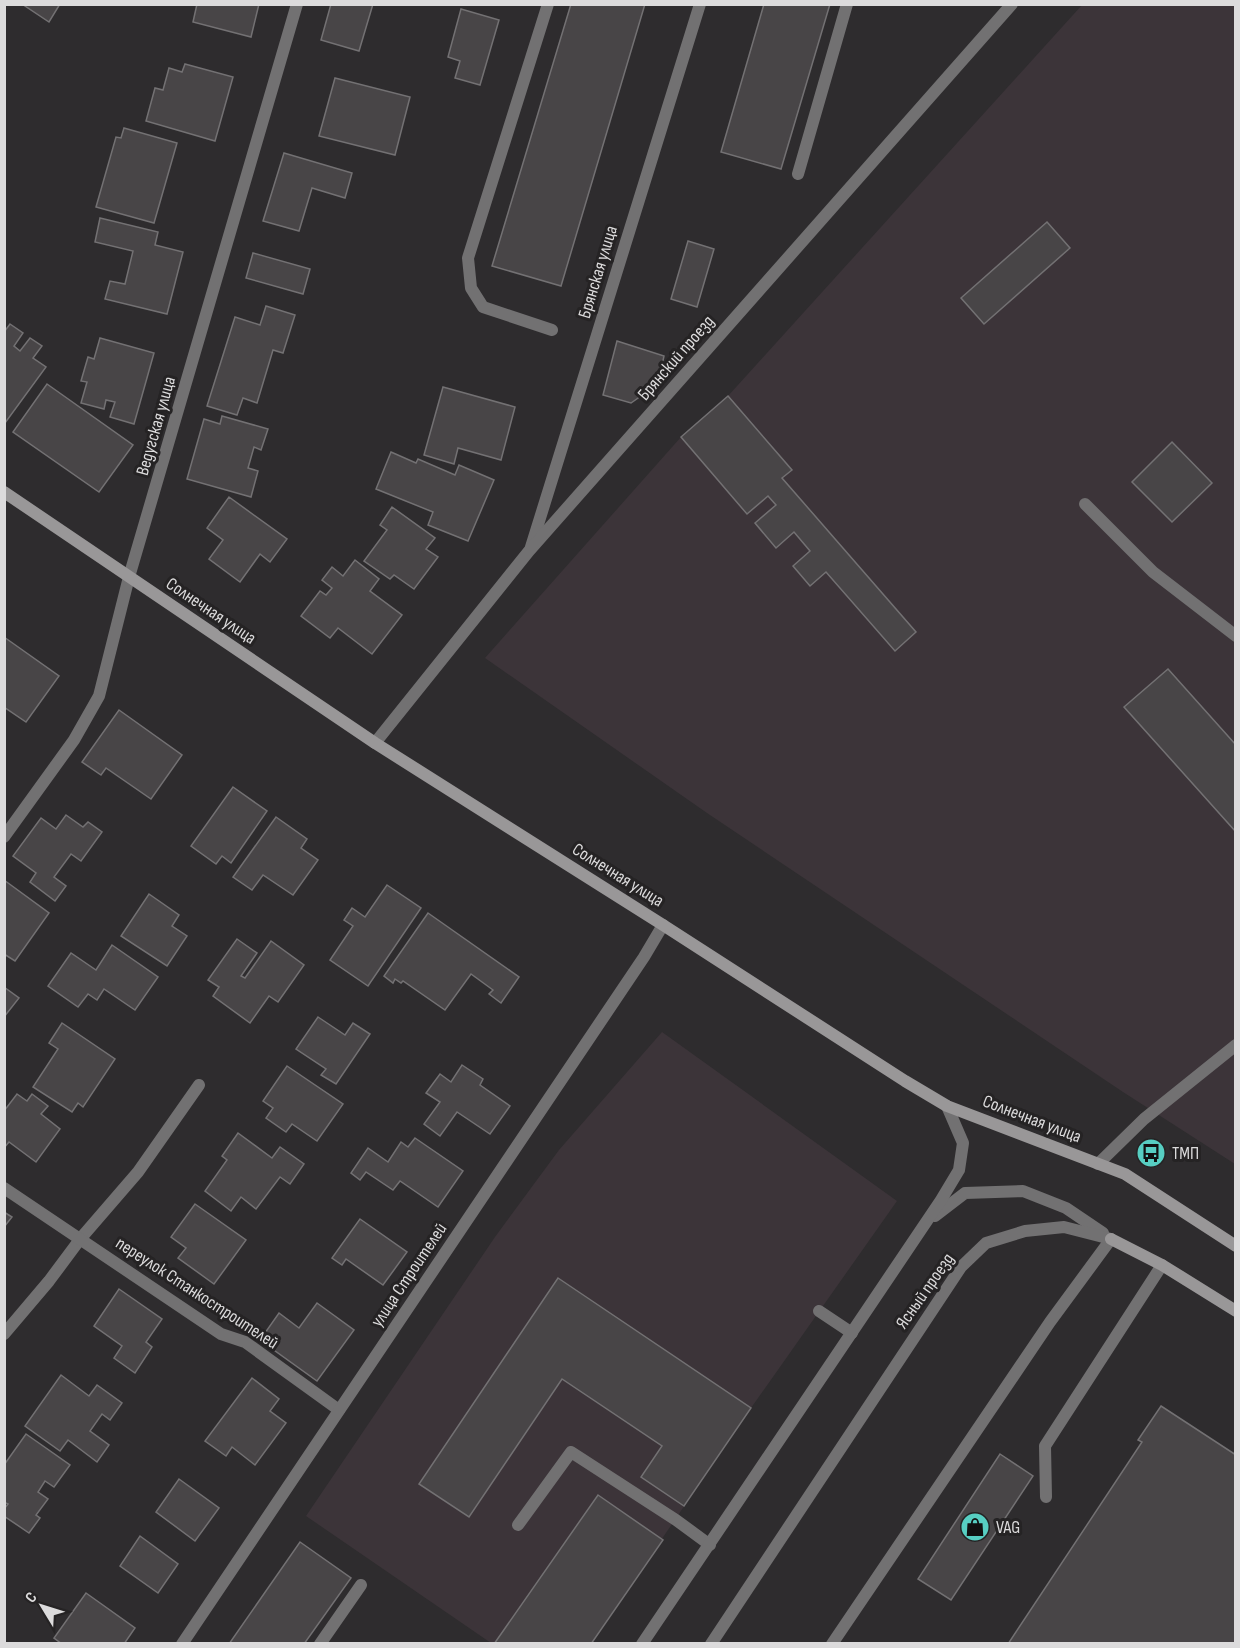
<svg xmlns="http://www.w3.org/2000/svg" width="1240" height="1648" font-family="'Sofia Sans Condensed',sans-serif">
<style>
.built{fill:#3c3439}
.building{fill:#484547;stroke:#737173;stroke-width:1.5}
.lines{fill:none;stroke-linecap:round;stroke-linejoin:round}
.service{stroke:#727172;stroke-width:12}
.minor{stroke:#727172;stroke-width:12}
.tertiary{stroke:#727172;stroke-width:12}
.secondary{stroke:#999798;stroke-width:12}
.labels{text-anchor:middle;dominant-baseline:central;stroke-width:6;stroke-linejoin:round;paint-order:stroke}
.street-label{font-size:18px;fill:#dcdbdc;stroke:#252324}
.poi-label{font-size:18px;fill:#dcdbdc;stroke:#252324;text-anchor:start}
</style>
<rect width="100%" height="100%" fill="#2e2c2e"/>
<g class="built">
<path d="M1082,5H1235V1164L1123,1092L707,813L485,658L681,437L728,396Z"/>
<path d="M662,1032L897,1201L751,1408L591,1643H491L306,1516L495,1237L559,1150Z"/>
</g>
<g class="building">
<path d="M22,4H60L49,22Z"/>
<path d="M197,4H259L251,37L193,22Z"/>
<path d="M331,4H373L359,51L321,40Z"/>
<path d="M571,4H645L561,286L492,266Z"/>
<path d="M764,4H830L781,169L721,152Z"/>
<path d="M461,9L499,20L480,85L455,78L460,61L448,57Z"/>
<path d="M185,64L233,77L215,141L146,121L155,88L163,90L169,68L182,72Z"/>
<path d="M335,78L410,97L395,155L319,136Z"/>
<path d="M124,128L177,143L154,223L96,207L116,137L121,138Z"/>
<path d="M284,153L352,173L345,198L312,188L299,231L263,221Z"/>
<path d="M100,218L158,232L155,245L183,252L167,314L105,299L110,281L125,284L133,251L95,242Z"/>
<path d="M1047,222L1070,248L984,324L961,298Z"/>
<path d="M688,241L714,249L697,307L671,299Z"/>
<path d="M253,253L310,269L303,294L246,278Z"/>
<path d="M266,306L295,315L283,353L273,350L257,403L243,398L237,415L207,406L235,317L260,325Z"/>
<path d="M10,324L23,333L14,346L20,351L30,338L42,346L33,358L46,367L5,423L4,332Z"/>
<path d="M100,338L154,353L134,424L110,417L115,402L106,400L104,409L81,403L87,382L81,381L88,357L94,359Z"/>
<path d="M617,341L664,356L658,384L631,403L603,395Z"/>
<path d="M47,384L133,445L99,492L13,432Z"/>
<path d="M443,387L515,407L501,460L458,448L454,464L424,455Z"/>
<path d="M728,396L792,470L782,478L916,632L895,651L826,572L810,586L793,566L810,551L794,532L776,548L755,523L776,505L768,496L747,514L681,437Z"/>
<path d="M222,416L268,429L261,450L254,447L248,468L258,471L251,497L187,479L204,419L220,424Z"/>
<path d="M1172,442L1212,483L1172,522L1132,482Z"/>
<path d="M391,452L416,463L418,459L455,475L459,465L494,480L468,541L428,525L433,512L376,489Z"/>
<path d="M229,497L287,539L270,562L260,554L240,582L209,559L223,540L207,528Z"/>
<path d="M392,507L435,538L426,549L438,557L414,589L394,575L390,579L364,561L387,530L380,525Z"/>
<path d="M355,560L379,579L370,591L402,615L372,654L338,628L330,638L301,616L320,591L326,595L332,588L322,580L332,567L343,576Z"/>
<path d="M4,637L59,676L26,722L4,707Z"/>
<path d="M1168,669L1236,745V832L1124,707Z"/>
<path d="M119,710L182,755L151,799L106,768L101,775L82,762Z"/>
<path d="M233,787L267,811L231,863L222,856L216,864L191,846Z"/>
<path d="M66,815L83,827L88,822L102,832L81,861L71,854L54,877L66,886L55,901L30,882L36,873L13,856L41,818L56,829Z"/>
<path d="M276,817L307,839L301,848L318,860L293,895L263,875L252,890L233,877Z"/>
<path d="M4,880L49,913L15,961L4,954Z"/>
<path d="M387,885L421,908L368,986L330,960L353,926L344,920L352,908L365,917Z"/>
<path d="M149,894L179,915L172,926L187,936L167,966L121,936Z"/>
<path d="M428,913L519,977L501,1003L489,994L493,990L471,974L445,1010L403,981L401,983L395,979L393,983L384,976Z"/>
<path d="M237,939L257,953L241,976L245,978L271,941L304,965L278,1002L269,996L250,1023L213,996L219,987L208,980Z"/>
<path d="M112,945L158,977L135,1010L104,989L97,1000L88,994L78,1007L48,986L71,953L96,970Z"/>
<path d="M4,987L19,998L4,1017Z"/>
<path d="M318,1017L345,1035L353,1023L370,1034L336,1084L321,1075L326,1069L296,1049Z"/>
<path d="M62,1023L115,1059L83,1107L78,1103L72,1112L33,1087L58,1049L49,1043Z"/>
<path d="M462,1065L483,1079L480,1085L510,1106L490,1134L457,1112L440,1136L424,1124L440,1102L426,1093L440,1074L451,1082Z"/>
<path d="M287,1066L343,1104L317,1141L292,1124L286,1132L266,1118L273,1108L263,1101Z"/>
<path d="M17,1094L27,1101L32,1094L48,1106L41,1114L60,1129L36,1162L9,1142L4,1148V1111Z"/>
<path d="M238,1133L272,1158L280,1147L304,1164L290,1184L280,1177L256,1209L241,1197L231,1211L205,1191L227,1160L222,1156Z"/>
<path d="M415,1138L463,1171L438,1207L400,1181L393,1190L366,1172L360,1180L351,1173L368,1148L388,1162L401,1142L408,1147Z"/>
<path d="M195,1204L246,1240L214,1284L178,1258L186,1248L171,1237Z"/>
<path d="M4,1212L12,1217L4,1227Z"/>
<path d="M360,1219L407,1252L383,1285L346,1259L342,1265L332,1258Z"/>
<path d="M558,1278L751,1408L684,1506L641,1477L662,1446L562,1379L469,1517L419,1484Z"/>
<path d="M119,1289L162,1319L146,1342L152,1347L135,1373L114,1358L122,1346L94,1326Z"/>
<path d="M317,1303L354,1330L317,1381L260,1340L279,1313L299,1328Z"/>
<path d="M61,1375L89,1396L97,1385L122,1403L110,1420L102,1414L90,1431L109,1445L97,1462L68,1440L60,1451L25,1426Z"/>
<path d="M252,1378L279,1399L270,1411L286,1423L255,1465L232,1447L226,1456L205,1441Z"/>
<path d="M1161,1406L1236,1455V1644H1008L1142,1442L1138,1440Z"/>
<path d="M26,1434L70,1465L54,1487L45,1481L38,1492L48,1499L36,1515L40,1518L29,1533L4,1516V1509L8,1504L4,1502V1465Z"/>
<path d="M1000,1454L1033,1476L951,1600L918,1579Z"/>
<path d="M179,1479L219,1508L195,1541L156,1512Z"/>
<path d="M598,1495L663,1540L591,1644H494Z"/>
<path d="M140,1536L178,1564L158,1593L120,1566Z"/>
<path d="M300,1542L351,1578L304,1644H229Z"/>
<path d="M86,1593L135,1628L124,1644H62L54,1638Z"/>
</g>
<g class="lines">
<g class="service">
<path d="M548,4L468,258L471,288L483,307L552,330"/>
<path d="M798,174L847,4"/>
<path d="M1085,504L1153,572L1236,636"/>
<path d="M1098,1164L1144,1119L1236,1045"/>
<path d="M819,1311L852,1333"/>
<path d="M4,1334L49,1281L81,1238L138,1172L199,1085"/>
<path d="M1046,1497L1045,1446L1162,1265"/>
<path d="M518,1525L571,1452L676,1520L710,1545"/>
<path d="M320,1644L361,1585"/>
<path d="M832,1644L1050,1322L1111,1239"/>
</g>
<g class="minor">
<path d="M531,547L700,4"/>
<path d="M375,743L529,551L1012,4"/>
<path d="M4,837L74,740L99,696L129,577L297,4"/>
<path d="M4,1188L221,1334L245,1342L339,1410"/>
<path d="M182,1644L644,957L663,925"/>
</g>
<g class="tertiary">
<path d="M935,1216L965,1193L1023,1191L1066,1208L1103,1233"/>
<path d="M642,1644L941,1200L959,1170L963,1143L947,1106"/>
<path d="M711,1644L961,1267L986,1243L1025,1231L1064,1227L1111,1239"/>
</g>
<g class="secondary">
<path d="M4,492L375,743L663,925L905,1081L947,1106L1125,1174L1236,1246"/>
<path d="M1111,1239L1162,1265L1236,1311"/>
</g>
</g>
<defs>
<g id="bus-disc" transform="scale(1.5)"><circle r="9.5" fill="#57cec2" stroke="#252324"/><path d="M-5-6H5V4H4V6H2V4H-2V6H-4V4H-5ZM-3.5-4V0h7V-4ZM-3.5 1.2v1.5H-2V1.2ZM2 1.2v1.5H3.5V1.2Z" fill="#111"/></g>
<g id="shop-disc" transform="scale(1.5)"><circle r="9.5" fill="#57cec2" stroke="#252324"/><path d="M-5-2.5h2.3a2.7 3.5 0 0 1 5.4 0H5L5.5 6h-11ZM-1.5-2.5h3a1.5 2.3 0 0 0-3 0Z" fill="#111"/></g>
</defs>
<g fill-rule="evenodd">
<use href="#bus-disc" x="1151" y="1153"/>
<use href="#shop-disc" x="975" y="1527"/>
</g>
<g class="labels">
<g class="street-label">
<text transform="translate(598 272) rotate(-73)">Брянская улица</text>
<text transform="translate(676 358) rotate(-49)">Брянский проезд</text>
<text transform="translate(156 426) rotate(-74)">Ведугская улица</text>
<text transform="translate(211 611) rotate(34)">Солнечная улица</text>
<text transform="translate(618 875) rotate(32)">Солнечная улица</text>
<text transform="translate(1032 1119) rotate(21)">Солнечная улица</text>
<text transform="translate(409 1275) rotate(-56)">улица Строителей</text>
<text transform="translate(925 1291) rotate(-55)">Ясный проезд</text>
<text transform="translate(197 1293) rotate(33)">переулок Станкостроителей</text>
</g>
<g class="poi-label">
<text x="1172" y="1153">ТМП</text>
<text x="996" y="1527">VAG</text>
</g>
</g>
<rect width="1240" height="1648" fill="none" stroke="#dcdbdc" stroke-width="12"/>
<g transform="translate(42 1606) rotate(308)" stroke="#252324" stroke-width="4.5" paint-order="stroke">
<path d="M0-4.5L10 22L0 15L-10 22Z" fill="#dcdbdc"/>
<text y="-9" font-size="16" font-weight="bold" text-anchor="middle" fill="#dcdbdc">С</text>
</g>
</svg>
